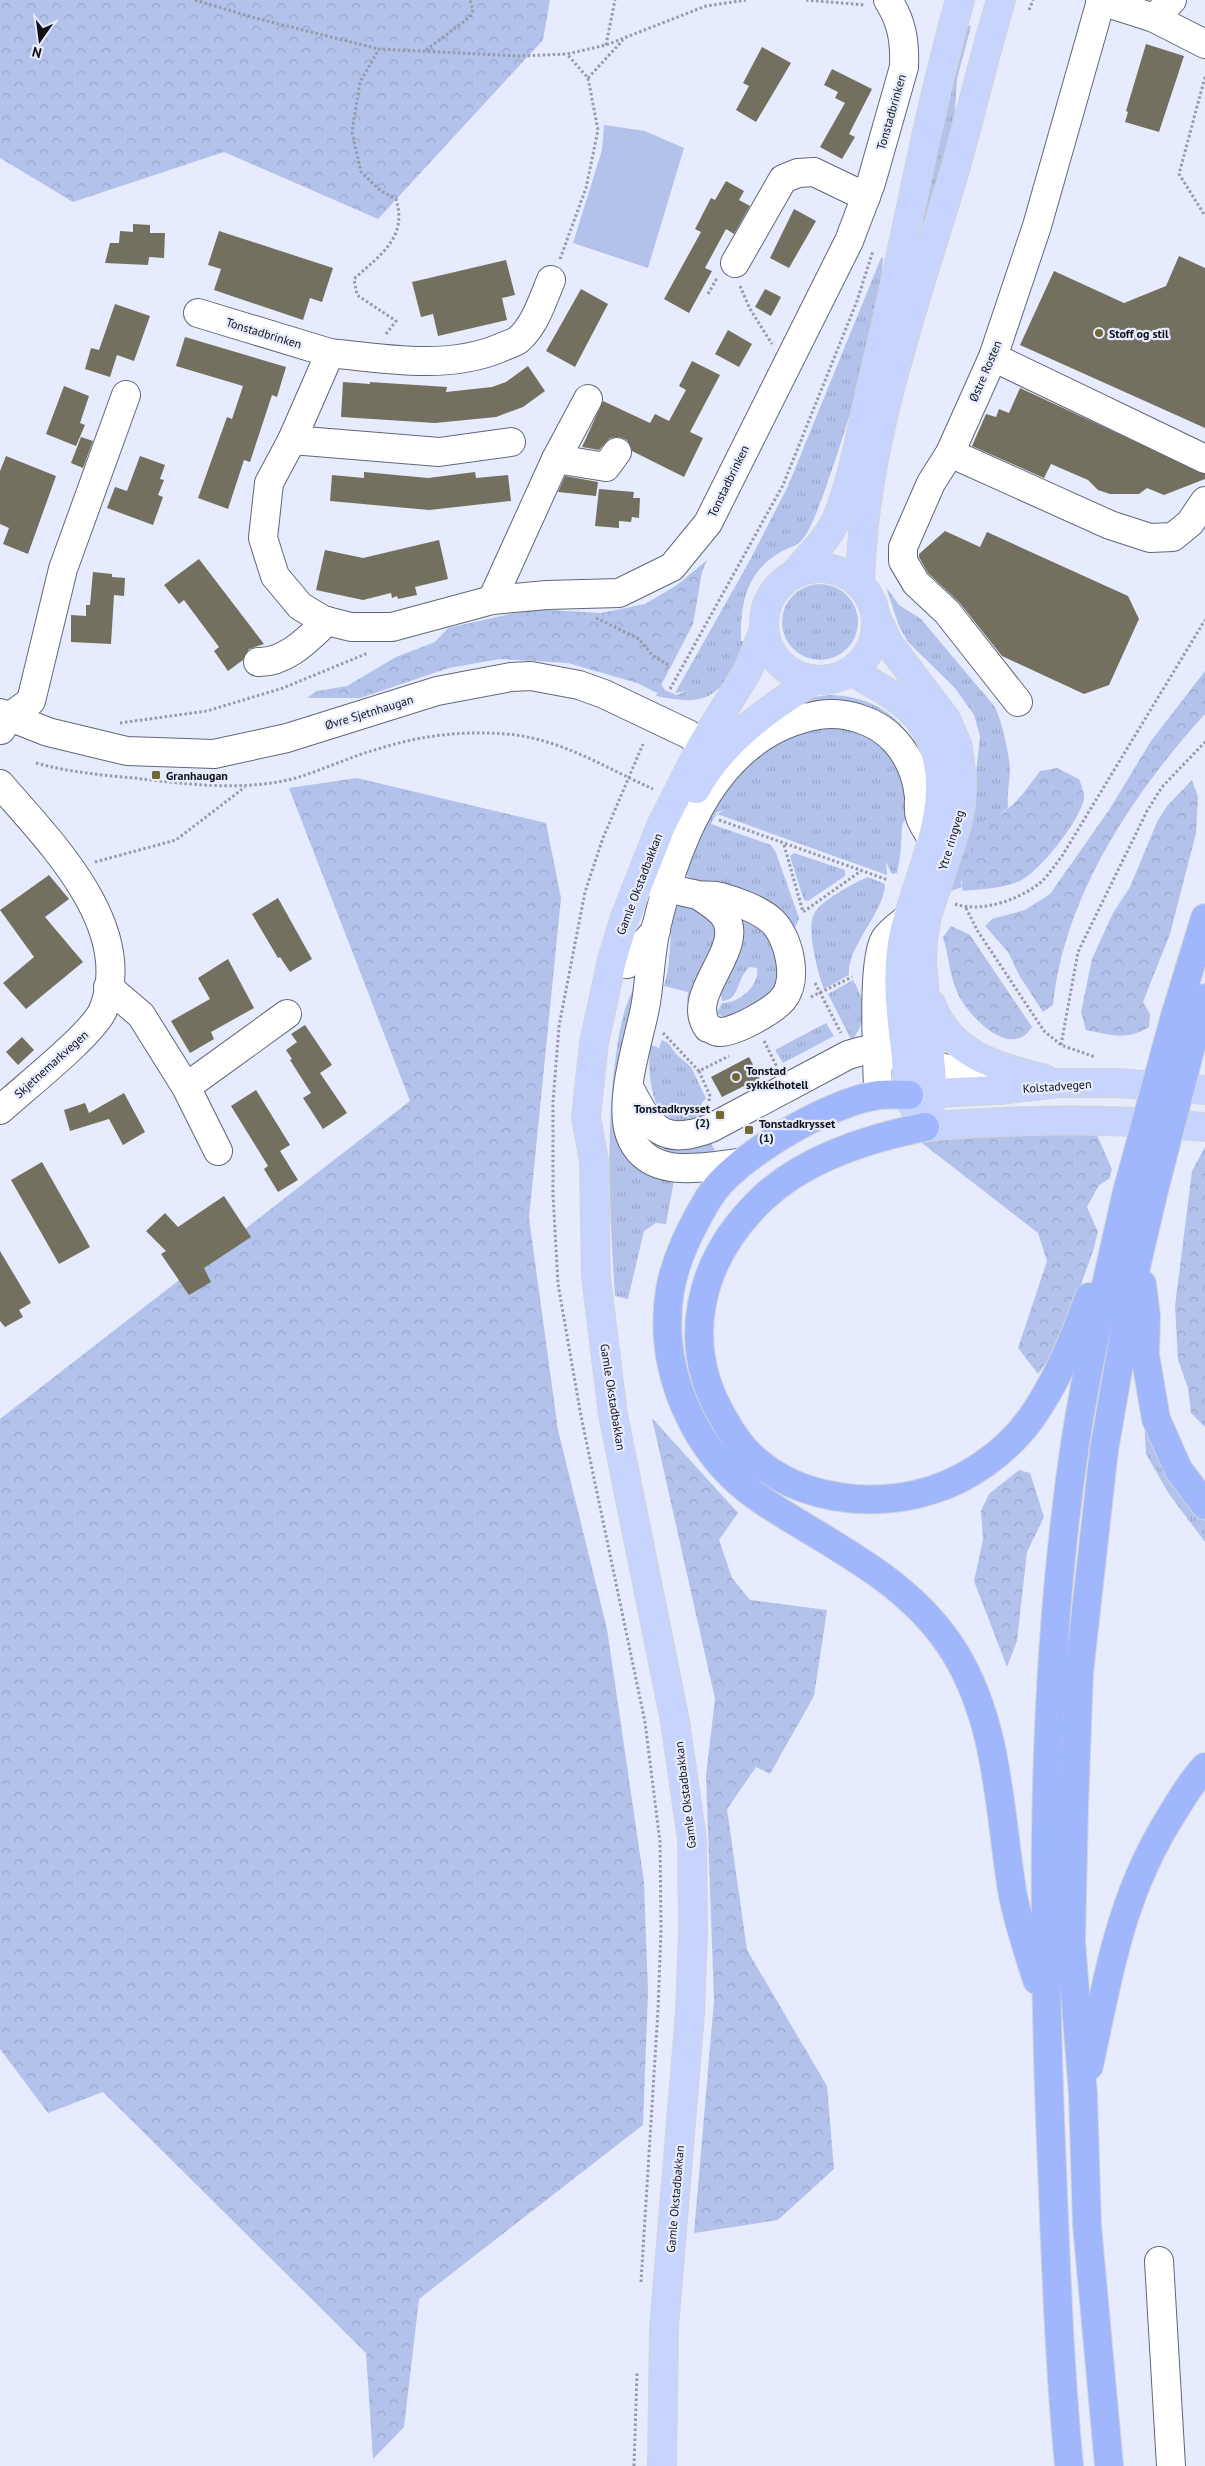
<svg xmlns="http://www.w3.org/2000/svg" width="1205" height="2466" font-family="'PT Sans',sans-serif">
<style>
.grass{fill:url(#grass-tufts)}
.forest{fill:url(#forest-crowns)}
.park{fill:#b3c2eb}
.building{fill:#74705f}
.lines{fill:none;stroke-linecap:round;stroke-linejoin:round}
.minor-casing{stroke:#626777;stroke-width:30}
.major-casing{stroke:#d4d4d5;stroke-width:30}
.highway-casing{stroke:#d4d4d5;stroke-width:30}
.path{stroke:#969ba9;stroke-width:3;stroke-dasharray:2.5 2.5;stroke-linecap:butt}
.minor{stroke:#fff;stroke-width:28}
.major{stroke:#c6d4fe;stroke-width:28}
.highway{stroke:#a0b7fd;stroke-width:28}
.highway-bridge-casing{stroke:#d4d4d5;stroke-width:30;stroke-linecap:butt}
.highway-bridge{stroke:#a0b7fd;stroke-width:28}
.poi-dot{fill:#736734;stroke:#e6ecfe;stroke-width:2}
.labels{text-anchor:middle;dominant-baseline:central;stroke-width:4.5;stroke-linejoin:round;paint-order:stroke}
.street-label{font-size:12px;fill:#101218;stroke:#e6ecfe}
.poi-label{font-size:12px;font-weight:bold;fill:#101218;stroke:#e6ecfe;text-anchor:start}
</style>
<defs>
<pattern id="grass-tufts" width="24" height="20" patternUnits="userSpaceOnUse" patternTransform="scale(1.25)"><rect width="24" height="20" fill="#b3c2eb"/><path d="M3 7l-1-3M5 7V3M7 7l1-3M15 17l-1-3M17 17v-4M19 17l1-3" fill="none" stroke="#99a6c9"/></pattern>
<pattern id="forest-crowns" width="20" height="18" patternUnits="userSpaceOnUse" patternTransform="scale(1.25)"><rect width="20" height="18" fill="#b3c2eb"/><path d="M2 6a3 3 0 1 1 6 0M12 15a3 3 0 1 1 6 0" fill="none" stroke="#99a6c9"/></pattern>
</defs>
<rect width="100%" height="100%" fill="#e6ecfe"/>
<g class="grass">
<path d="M965,25L971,26L957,79L954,126L919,252L915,253L928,179Z"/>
<path d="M881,258H883C879,325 855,401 834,464C826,486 819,510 808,531C798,549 793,544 779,553C746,573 740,605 741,641H744C744,652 738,661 733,670C712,705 693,703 656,696L661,684L665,690L677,695L686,691L675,693L750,560L788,486Z"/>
<circle cx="820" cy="622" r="38"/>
<path d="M886,587L899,605L921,619L995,707C1002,721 1010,756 1010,772C1009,784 1007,795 1008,808C985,822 968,858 961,883L962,887L946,893L973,802L980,736L974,715L955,688L908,642L899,626Z"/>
<path d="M829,695C861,696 887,706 907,732L906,734L894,729L765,722L806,698Z"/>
<path d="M818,725C827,725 837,725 845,727C884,736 913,769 908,809C908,816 903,821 902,827C901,843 901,857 897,873L892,874L886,862L887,875L717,814L725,810L717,812L711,824L771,845L776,853L799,918L796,926L791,929L690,878L684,872L715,800L745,761L800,730Z"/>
<path d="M794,853L845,870V876L808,901L804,900L791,860L790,856Z"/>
<path d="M868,877L885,884C884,914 847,945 849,975L824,989C818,974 806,928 814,914C820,901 854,883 868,877Z"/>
<path d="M675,903L702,909L719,928L693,1004L687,1003L688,992L664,986C673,959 668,930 675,903Z"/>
<path d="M731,909C741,914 759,920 765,928C777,943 784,980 770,995C762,1003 739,1012 729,1018L716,1014L722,1003C738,1004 760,986 757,968L750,967C735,979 741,1000 722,1001L721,995L717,989Z"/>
<path d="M853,980C867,1005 868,1017 852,1041L828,994Z"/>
<path d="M637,982L618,1110L674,1180L666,1224L656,1223L644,1231L628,1299L615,1296C610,1220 606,1146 614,1070C618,1040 621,1009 637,982Z"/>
<path d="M826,1023L834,1036L783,1063L775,1050Z"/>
<path d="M662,1040L668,1043L676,1054L691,1067L706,1098L701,1104L709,1120L677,1122C672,1119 665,1115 661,1111C650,1099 647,1060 651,1045L659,1048Z"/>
<path d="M708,1138L715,1150L692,1160L664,1155L665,1148C682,1150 694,1145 708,1138Z"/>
<path d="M1144,1416L1199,1516L1205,1521V1542L1169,1494L1146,1454Z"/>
</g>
<g class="forest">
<path d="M0,0H550L543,40L378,219L224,152L73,202L0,158Z"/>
<path d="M707,560L702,572L693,624L657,693L637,683L568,663L500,659L449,668L360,698H307L317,691L347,686L396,657L435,642L448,628L532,609L601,613L645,604L677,585Z"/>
<path d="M1205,671V714C1133,793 1064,896 1053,1005L1043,1012L1019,975L1008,952L985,926L992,919L1025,910L1050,894L1109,810L1151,741Z"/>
<path d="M1057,768L1079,779C1081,784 1084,792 1084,797C1083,818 1038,873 1020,881C1002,889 982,889 963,891C957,871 977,837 985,819C1011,814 1025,791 1040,771Z"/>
<path d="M357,778L546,823L561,898L529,1218L558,1430L607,1629L644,1882L648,1992L643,2125L419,2299L404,2427L373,2459L366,2353L103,2092L48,2113L0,2049V1419L410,1101L289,788Z"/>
<path d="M1192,780L1198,797L1196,833L1170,934L1143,1002L1150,1014L1149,1027C1126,1041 1111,1035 1086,1030L1081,1012L1092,959L1113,913L1130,887L1157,822L1167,806Z"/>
<path d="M951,926L970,935L1032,1027C1012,1060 971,1019 959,996C950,979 949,957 943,937Z"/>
<path d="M1080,1132L1096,1133L1112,1169L1109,1179L1099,1185L1087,1207L1098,1232L1093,1251L1060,1343L1038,1374L1018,1348L1047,1261L1038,1233L918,1140Z"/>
<path d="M1205,1147V1427L1191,1413L1188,1388L1178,1360L1175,1306L1192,1171Z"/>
<path d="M652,1418L738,1513L719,1540L732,1578L750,1600L827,1610L814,1696L770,1774L756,1767L727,1809L747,1950L827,2086L834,2169L778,2220L694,2233L714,2001L706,1775L715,1699Z"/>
<path d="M1019,1470L1030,1473L1044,1517L1027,1552L1017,1641L1007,1667L974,1581L983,1540L981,1511L989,1494Z"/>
</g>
<path class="park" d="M604,125L645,131L684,148L648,268L573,243L602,150Z"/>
<g class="building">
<path d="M1146,44L1184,56L1159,132L1125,122L1128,112L1126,111Z"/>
<path d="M762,47L791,63L756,122L736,110L749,86L743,83Z"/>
<path d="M832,69L872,89L849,134L855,137L842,159L820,147L845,103L835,98L838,92L824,85Z"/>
<path d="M726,181L744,191L739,200L750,206L734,234L726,229L705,268L712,271L689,313L664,299L701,232L695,229L711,198L715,200Z"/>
<path d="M794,209L816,221L789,268L770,258Z"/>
<path d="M133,224L150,225V233H165L164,258L149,257L148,265L105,263L110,243H119L120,231L133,232Z"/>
<path d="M219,231L333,268L322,302L310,298L303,320L214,290L221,269L208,265Z"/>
<path d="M1179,256L1205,268V428L1020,345L1054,271L1124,303L1166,286Z"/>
<path d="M506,260L515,295L502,298L507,320L438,336L433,314L421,317L412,282Z"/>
<path d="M581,289L608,304L575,367L546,351Z"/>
<path d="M765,289L781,297L771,316L755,307Z"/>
<path d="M115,304L150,316L134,361L117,355L110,377L85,369L91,348L99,350Z"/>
<path d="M728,330L752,344L739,367L715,354Z"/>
<path d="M185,337L286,367L277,397L272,395L250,462L244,460L228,509L198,498L227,417L232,419L243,386L176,366Z"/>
<path d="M692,361L720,375L690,432L703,438L684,477L632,451L627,440L619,437L610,438L599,450L582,447L603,401L650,423L655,414L669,421L686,390L679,386Z"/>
<path d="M528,366L545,391L523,407L496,417L435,423L341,417L343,382L370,384V382L447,387L446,392L492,387L506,382Z"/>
<path d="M64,386L89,396L80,423L85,425L76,446L46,434Z"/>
<path d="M1020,388L1205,474V479L1164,495L1147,488L1139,494H1110L1098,490L1088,480L1051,464L1044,478L972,446L986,414L996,417L999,409L1009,413Z"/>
<path d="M81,437L93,441L83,468L71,463Z"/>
<path d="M6,456L56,476L28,554L3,544L9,528L0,524V471Z"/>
<path d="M140,456L165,465L160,479L164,480L158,495L163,497L153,525L107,508L115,487L127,491Z"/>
<path d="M364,472L428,478L475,472L476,478L508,475L511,501L429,510L330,501L332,475L364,478Z"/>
<path d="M565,476L598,482L596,496L558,492Z"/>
<path d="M599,489L634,492L633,498H640L639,518L632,517L631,522L619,521V528L595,526Z"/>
<path d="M945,531L980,547L987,532L1128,596L1139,619L1109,685L1084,694L1002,656L959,602L928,573L919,557V554Z"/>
<path d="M439,540L448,579L415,587L417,595L398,599L397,596L392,598L391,593L363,600L316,590L325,550L363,558Z"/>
<path d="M199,559L264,644L249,649L243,660L228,671L214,651L219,647L184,600L179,604L164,585Z"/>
<path d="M93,572L112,574V577L125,578L124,596L114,595L111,644L71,642V615L86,616V605H90Z"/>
<path d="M49,875L69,899L45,917L83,962L26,1009L3,983L34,957L0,910Z"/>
<path d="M278,898L312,959L290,972L280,957L278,958L252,914Z"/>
<path d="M228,959L254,1008L211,1032L214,1039L190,1053L171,1021L210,999L198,978Z"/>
<path d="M305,1025L332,1065L320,1073L347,1113L323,1129L303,1098L311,1093L290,1060L292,1059L286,1050L297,1042L291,1034Z"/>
<path d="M22,1037L34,1050L18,1065L6,1052Z"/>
<path d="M749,1057L760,1078L722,1097L711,1077Z"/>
<path d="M256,1090L290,1145L280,1151L298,1180L278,1192L264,1169L268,1166L231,1106Z"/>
<path d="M124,1093L145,1132L123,1145L109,1119L70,1131L64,1110L85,1103L89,1113Z"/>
<path d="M42,1162L90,1247L59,1264L11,1180Z"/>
<path d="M224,1196L251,1237L204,1268L211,1282L189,1295L161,1254L166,1251L146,1231L165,1213L178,1227Z"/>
<path d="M0,1251L31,1303L19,1310L23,1317L5,1327L0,1321Z"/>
</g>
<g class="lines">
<g class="minor-casing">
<g id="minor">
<path d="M1101,1L1154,18L1205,44"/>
<path d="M1154,18L1172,0"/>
<path d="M735,263L783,179L798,173L814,172L866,197"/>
<path d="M198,313L330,353L292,440L269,483L263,538L275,576L300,606L323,620L351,627H392L492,600L547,595L619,593L672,567L708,523L849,241L871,183L904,67C905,41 902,22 888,0"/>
<path d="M330,353C385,359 448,370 500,348C506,345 514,343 518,340C535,326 543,299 551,280"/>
<path d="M993,357L1205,459"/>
<path d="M292,440L439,452L511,442"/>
<path d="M950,453L1110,525L1150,538L1173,537L1190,523L1205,501"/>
<path d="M556,459L606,467L617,452"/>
<path d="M492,600L556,459L588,399"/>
<path d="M258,662C286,663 308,639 327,621"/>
<path d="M1018,702L947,612L916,583L903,561V547L931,483L950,453L993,357L1037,226L1101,1L1100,0"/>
<path d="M0,713L48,732L127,751L214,754L287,738L437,691L511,677L531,676L579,685L604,694L688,734L721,757"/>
<path d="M1,730L8,718L31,701L63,569L126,395"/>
<path d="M0,784C49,841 137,927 103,1010C93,1034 23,1089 0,1110"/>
<path d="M650,881C665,887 682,892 698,895C705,896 713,895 721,897C736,901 760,910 772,921C789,937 799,980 783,999C773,1011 734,1033 719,1032C716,1032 712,1029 708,1028C683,994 746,950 725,917C719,908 707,901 698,895"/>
<path d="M627,964L656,930V927"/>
<path d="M108,987L141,1015L186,1087L218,1151"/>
<path d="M186,1087L287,1014"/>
<path d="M629,1087C650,1128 662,1147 711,1128L848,1055L862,1051H877L956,1071L995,1078L1022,1080"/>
<path d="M878,1095C878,1065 871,961 885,939C890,931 901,924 908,918"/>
<path d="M739,1163C704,1167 652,1180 632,1140C616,1108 638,1043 645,1008C650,982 650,954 656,928C677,839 717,732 819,715C846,711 878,721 896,742C910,758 917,776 919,797C919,804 918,812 920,817C923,825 928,832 932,839"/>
<path d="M1159,2261L1171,2466"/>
</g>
</g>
<g class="major-casing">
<g id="major">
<circle cx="820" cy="624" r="56"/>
<path d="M794,574C809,557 827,540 836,520C854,478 861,429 872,384C903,257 924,127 960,0"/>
<path d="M860,584C863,449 910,318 949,190C968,127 982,63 1001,0"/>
<path d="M877,619L889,644L946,719L958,747L962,779L961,805L956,828L927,916L923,939L922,963L933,1093L925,1127"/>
<path d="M851,671C875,685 904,699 921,722C966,787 920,866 904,933C895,974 901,1016 906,1057C907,1069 906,1083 909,1095C910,1101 915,1109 919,1115"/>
<path d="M696,789C723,740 768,709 814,680"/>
<path d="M931,1004C951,1056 996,1066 1045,1079"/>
<path d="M915,1094L999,1090L1059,1083H1119L1205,1090"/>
<path d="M925,1127C1019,1119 1111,1117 1205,1127"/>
<path d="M662,2466L664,2328L690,2013L693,1932L692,1839L675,1721L613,1415L596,1277L594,1161L586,1117L594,1043L612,960L624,920L661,826L702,745L748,670L764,630"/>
</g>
</g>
<g class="highway-casing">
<g id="highway">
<path d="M1175,1016L1205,918"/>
<path d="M1198,1019L1205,998"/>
<path d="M909,1095C899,1095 889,1094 879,1095C831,1101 733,1157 708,1199C691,1228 676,1257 670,1290C657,1369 694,1454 760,1499C830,1546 909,1578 955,1653C999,1725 999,1810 1012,1890C1017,1920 1028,1951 1037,1980"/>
<path d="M925,1127C869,1138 804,1159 762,1199C698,1260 678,1344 725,1421C731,1432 740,1445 749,1454C795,1500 872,1509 932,1490C968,1479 1006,1452 1029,1421C1056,1384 1074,1340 1089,1297"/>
<path d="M1142,1284L1146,1316L1145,1355L1156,1419L1178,1469L1205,1505"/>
<path d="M1089,2066C1109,1972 1121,1893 1174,1811C1183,1796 1193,1780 1205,1767"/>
<path d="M1069,2466C1058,2351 1055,2235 1050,2119C1042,1894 1042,1668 1075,1444C1088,1360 1108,1276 1127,1192"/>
<path d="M1109,2466L1087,2225L1083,2094L1071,1941L1074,1807L1079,1673L1104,1450L1136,1267L1153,1194"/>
</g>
</g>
<g class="path">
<path d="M195,0L255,18L379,49"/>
<path d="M806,0L865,5"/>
<path d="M1029,10L1033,0"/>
<path d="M606,45L615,0"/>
<path d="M426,50L470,17L473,10L470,0"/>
<path d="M1205,77L1179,174L1205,216"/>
<path d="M588,78L623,40"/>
<path d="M560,259L586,188L598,130L588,78L567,54"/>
<path d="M740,286L750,309L772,344"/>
<path d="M708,294L717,278"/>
<path d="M386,334L396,321L357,295L354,279C380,255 408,238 396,199L381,191L361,172L352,132L360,82L379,49L520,56L567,54L606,45L706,6L746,0"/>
<path d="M596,618L639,639L653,656L670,666"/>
<path d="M670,689L783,485L857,301L873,251"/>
<path d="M120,723L207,711L283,688L368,653"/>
<path d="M36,763C68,772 101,775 134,778C187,784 243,792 296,778C325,769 352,756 381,748C426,734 470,730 516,735C566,742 608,769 653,789"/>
<path d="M719,820L888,880"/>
<path d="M784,845L803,912L861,871"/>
<path d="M95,862L176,840L245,787"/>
<path d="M955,904C982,913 1018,900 1040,883C1048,876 1055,865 1062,856L1205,620"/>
<path d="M966,908L977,930L1044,1031L1061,1045L1095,1057"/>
<path d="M815,983L841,1033"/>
<path d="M811,997L852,977"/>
<path d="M663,1033L699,1071L729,1056"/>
<path d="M764,1041L777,1067"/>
<path d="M1061,1045L1078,952L1147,811L1162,787L1205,742"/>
<path d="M699,1071L710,1096L709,1101"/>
<path d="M641,2282L658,2010L661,1929L660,1842L645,1722L581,1416L558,1284L553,1195V1102L559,1026L585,892L603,838L643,744"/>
<path d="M634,2466L637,2373"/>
</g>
<use href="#minor" class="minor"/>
<use href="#major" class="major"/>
<use href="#highway" class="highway"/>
<g class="highway-bridge-casing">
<g id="highway-bridge">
<path d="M1127,1192L1175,1016"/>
<path d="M1153,1194L1198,1019"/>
</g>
</g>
<use href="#highway-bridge" class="highway-bridge"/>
</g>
<g class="poi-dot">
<circle cx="1099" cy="333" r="5"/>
<rect x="151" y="770" width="10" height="10" rx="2.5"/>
<circle cx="736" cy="1077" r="5"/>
<rect x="715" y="1110" width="10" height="10" rx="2.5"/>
<rect x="744" y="1125" width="10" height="10" rx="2.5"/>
</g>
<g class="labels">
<g class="street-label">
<text transform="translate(891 112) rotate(-74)">Tonstadbrinken</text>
<text transform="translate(264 333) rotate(17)">Tonstadbrinken</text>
<text transform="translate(985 371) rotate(-67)">Østre Rosten</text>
<text transform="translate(728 481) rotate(-64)">Tonstadbrinken</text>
<text transform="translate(369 712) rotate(-17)">Øvre Sjetnhaugan</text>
<text transform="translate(951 840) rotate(-73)">Ytre ringveg</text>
<text transform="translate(639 884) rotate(-69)">Gamle Okstadbakkan</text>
<text transform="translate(51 1064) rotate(-42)">Skjetnemarkvegen</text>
<text transform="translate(1057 1086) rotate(-4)">Kolstadvegen</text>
<text transform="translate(613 1397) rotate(81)">Gamle Okstadbakkan</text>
<text transform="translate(685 1795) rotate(-97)">Gamle Okstadbakkan</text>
<text transform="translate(675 2199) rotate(-85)">Gamle Okstadbakkan</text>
</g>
<g class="poi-label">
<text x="1109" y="333">Stoff og stil</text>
<text x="166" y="775">Granhaugan</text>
<text x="746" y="1070">Tonstad<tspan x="746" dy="14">sykkelhotell</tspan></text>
<text x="710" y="1108" text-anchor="end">Tonstadkrysset<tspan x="710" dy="14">(2)</tspan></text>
<text x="759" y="1123">Tonstadkrysset<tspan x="759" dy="14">(1)</tspan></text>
</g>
</g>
<g transform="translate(40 40) rotate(194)" stroke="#e6ecfe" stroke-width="4" paint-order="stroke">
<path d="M0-4L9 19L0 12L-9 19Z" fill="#101218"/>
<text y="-8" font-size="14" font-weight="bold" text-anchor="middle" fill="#101218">N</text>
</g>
</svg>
